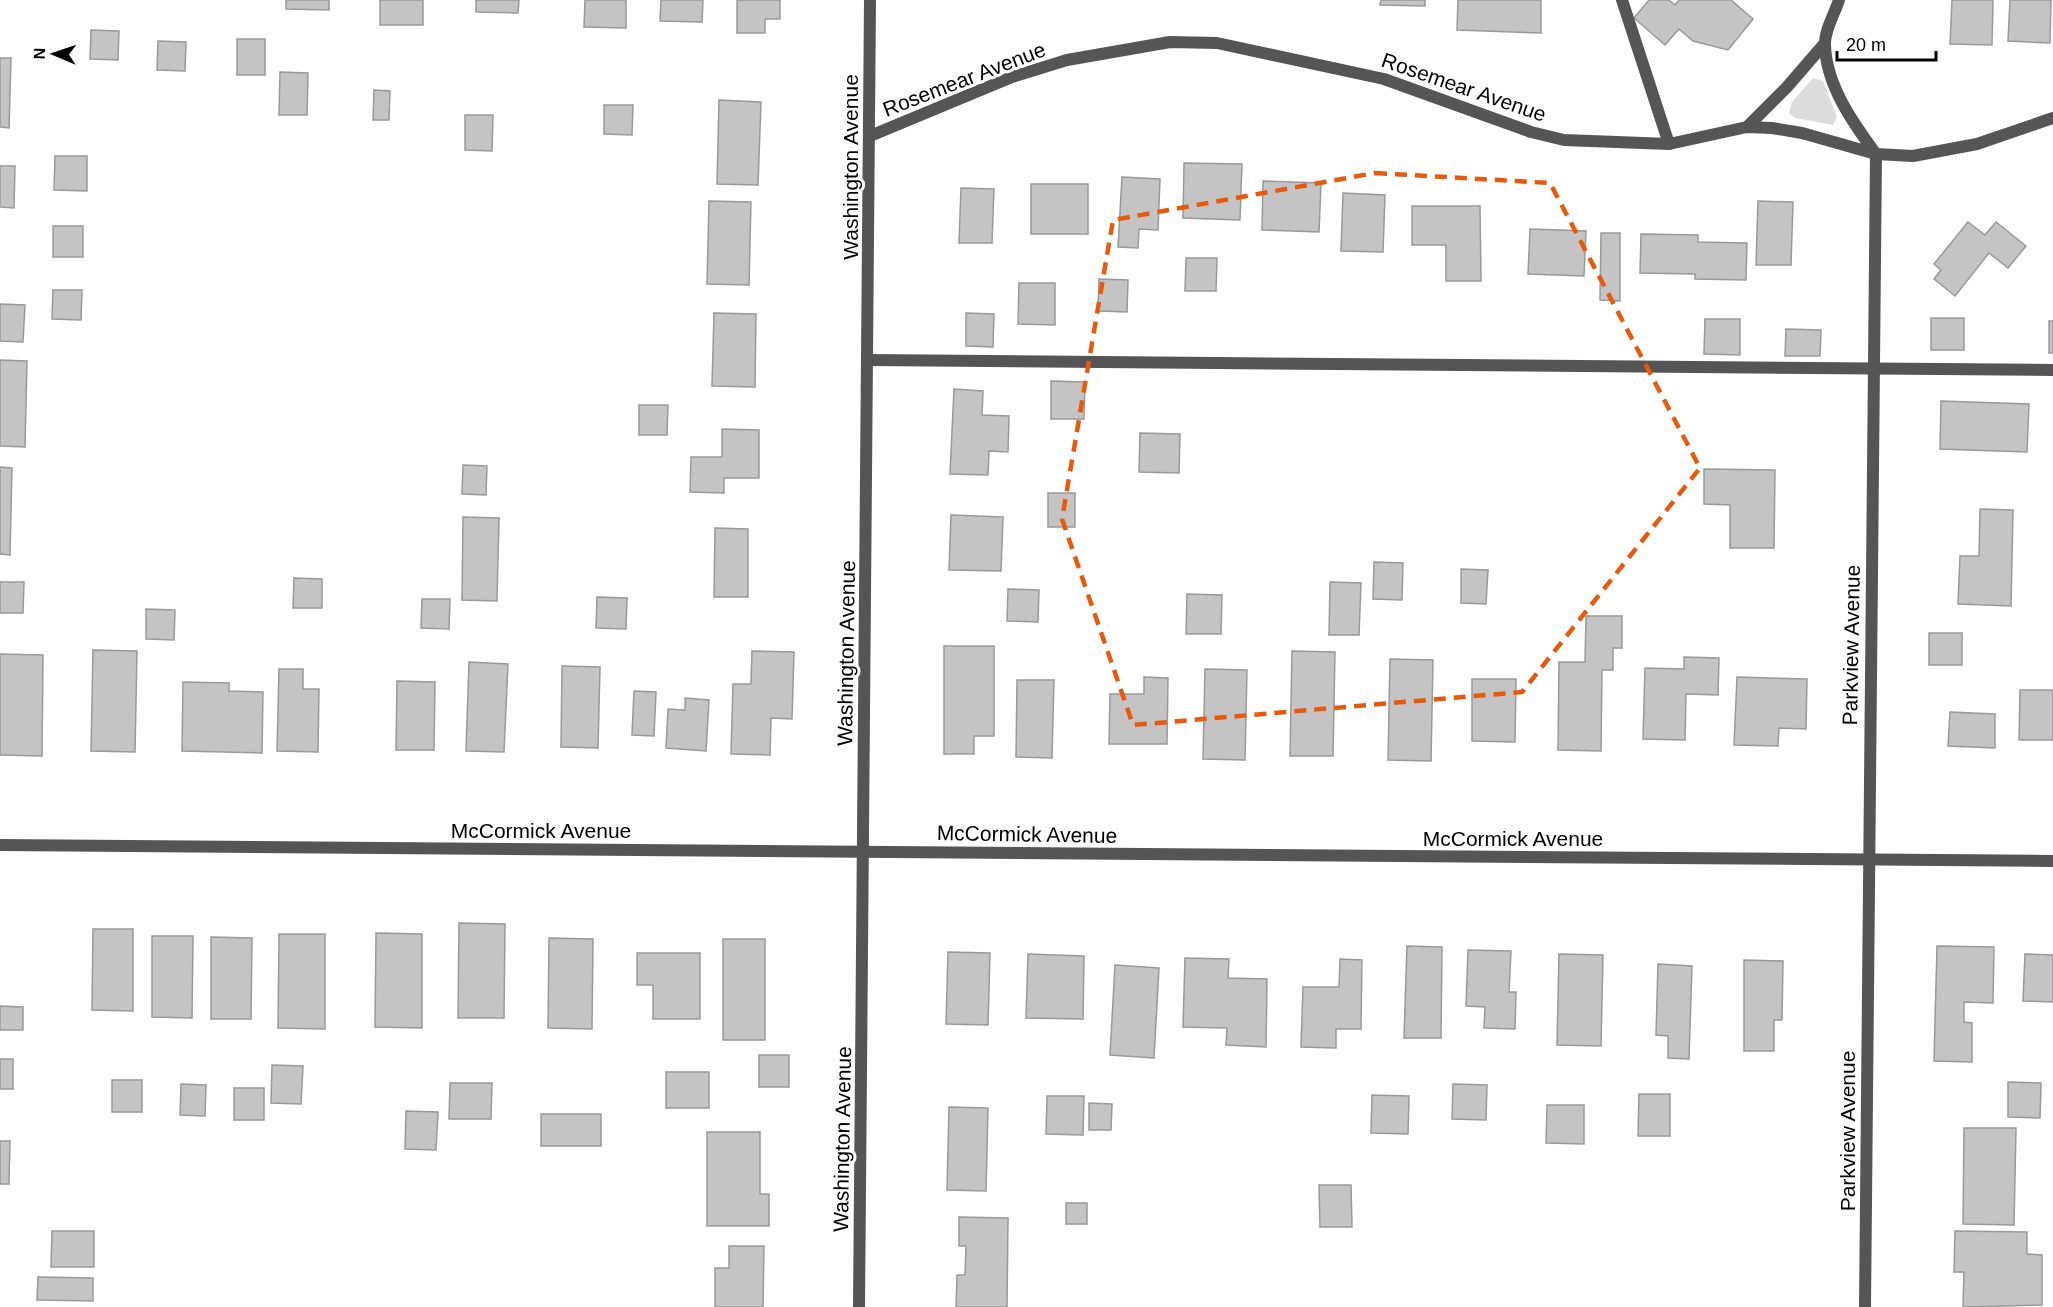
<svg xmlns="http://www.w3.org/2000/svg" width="2053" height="1307" font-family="Arial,sans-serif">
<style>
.green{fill:#dcdcdc}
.building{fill:#c4c4c4;stroke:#999;stroke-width:1.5}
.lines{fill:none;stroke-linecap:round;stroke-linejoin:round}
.service{stroke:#555;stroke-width:12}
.minor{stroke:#555;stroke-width:12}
.tertiary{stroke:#555;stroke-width:12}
.marked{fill:none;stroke:#e8590c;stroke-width:4.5;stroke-dasharray:12 8;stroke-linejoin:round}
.labels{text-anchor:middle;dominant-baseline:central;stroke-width:6;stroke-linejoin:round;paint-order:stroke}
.street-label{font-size:21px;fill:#000;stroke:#fff}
</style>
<rect width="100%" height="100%" fill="#fff"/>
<path class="green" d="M1813,78L1823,81L1837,117L1833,125L1795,118L1789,113L1792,102Z"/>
<g class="building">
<path d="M286,0H329V10L286,9Z"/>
<rect x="380" y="0" width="43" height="25"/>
<path d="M476,0H519L518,13L476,12Z"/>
<path d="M585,0H626V28L584,27Z"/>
<path d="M661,0H703L702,22L660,21Z"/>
<path d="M737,0H780V19H765V33H737Z"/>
<path d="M1381,0H1425V6L1380,5Z"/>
<path d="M1458,0H1541V33L1457,30Z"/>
<path d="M1649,0H1669L1675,5L1679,0H1731L1753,19L1728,50L1693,41L1679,29L1665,45L1634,18Z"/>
<path d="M1952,0H1993L1992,45L1950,44Z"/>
<path d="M2010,0H2051L2050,43L2008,41Z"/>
<path d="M91,30L119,31L118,60L90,59Z"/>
<rect x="237" y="39" width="28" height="36"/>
<path d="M158,41L186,42L185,71L157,70Z"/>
<path d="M0,58H11L9,128L0,127Z"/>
<path d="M280,72L308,73L307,115H279Z"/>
<path d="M374,90L390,91L389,120H373Z"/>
<path d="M719,100L761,102L758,185L717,184Z"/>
<path d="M604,105H633L632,135L604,134Z"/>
<path d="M465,115H493L492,151L465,150Z"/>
<path d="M55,156H87V191L54,190Z"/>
<path d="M1184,163L1242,164L1240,220L1183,218Z"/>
<path d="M0,166H15L14,208L0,207Z"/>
<path d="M1122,177L1160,179L1158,230L1139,229L1138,248L1118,247Z"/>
<path d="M1263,181L1321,183L1319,232L1262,230Z"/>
<rect x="1031" y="184" width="57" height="50"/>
<path d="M961,188L994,189L992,243H959Z"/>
<path d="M1343,193L1385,195L1383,252L1341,251Z"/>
<path d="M709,201L751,202L749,285L707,284Z"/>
<path d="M1758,201L1793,202L1791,265H1756Z"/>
<path d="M1412,206H1480L1481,281H1446V245H1412Z"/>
<path d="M1968,222L1985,235L1996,222L2026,246L2008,268L1989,253L1955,296L1934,279L1941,270L1934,264Z"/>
<rect x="53" y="226" width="30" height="31"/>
<path d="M1530,229L1586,231L1584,276L1528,274Z"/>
<path d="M1601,233H1620V301L1600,300Z"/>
<path d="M1641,234L1698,235V242L1747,243L1746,280L1695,279V274L1640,273Z"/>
<path d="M1186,258H1217L1216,291H1185Z"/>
<path d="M1099,279L1128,280L1127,312L1098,311Z"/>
<path d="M1019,283H1055V325L1018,324Z"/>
<path d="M53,290H82L81,320L52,319Z"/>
<path d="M0,304L25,305L23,342L0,341Z"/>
<path d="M714,313L756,314L755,387L712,386Z"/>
<path d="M966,313L994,314L993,347L966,346Z"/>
<rect x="1931" y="318" width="33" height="32"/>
<path d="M1705,319H1740V355L1704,354Z"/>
<rect x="2049" y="321" width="4" height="32"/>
<path d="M1786,329L1821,330L1820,356H1785Z"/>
<path d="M0,360L27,361L25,447L0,446Z"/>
<path d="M1051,381L1085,382L1084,419H1051Z"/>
<path d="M954,389L983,391L982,415L1009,416L1008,452L989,451L988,475L950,474Z"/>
<path d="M1941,401L2029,404L2027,452L1940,449Z"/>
<path d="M639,405H668L667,435H639Z"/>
<path d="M722,429L759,430V478H724V493L690,492L691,457H722Z"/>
<path d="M1140,433L1180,434L1179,473L1139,472Z"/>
<path d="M463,465L487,466L486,495L462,494Z"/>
<path d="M0,467L12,468L10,555L0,554Z"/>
<path d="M1704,469L1775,470L1774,548H1730V505L1704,504Z"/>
<rect x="1048" y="493" width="27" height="34"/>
<path d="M1980,509L2013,510L2011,606L1958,604L1960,556H1979Z"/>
<path d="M951,515L1003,517L1001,571L949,570Z"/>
<path d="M463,517L499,518L497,601L462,600Z"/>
<path d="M715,528L748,529V597H714Z"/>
<path d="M1374,562L1403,563L1402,600L1373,599Z"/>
<path d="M1461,569L1488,570L1486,604L1461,603Z"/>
<path d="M294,578L322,579V608H293Z"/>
<path d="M0,582H24L23,613H0Z"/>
<path d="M1330,582L1361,583L1359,635H1329Z"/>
<path d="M1008,589L1039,590L1038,622L1007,621Z"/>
<path d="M1187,594L1222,595L1221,634H1186Z"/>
<path d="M597,597L627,598L626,629L596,628Z"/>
<path d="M422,599H450L449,629L421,628Z"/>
<path d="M146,609L175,610L174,640L146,639Z"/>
<path d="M1586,616H1622V648H1613V670H1602L1601,751L1558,750L1559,662H1585Z"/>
<rect x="1929" y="633" width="33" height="32"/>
<path d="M944,646H994V736H974V754H944Z"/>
<path d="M93,650L137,651L135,752L91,751Z"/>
<path d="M752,651L794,652L792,719L771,718L770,755L731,754L733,684H751Z"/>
<path d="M1292,651L1335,652L1333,756H1290Z"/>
<path d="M0,654L43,655L42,756L0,755Z"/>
<path d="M1684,657L1719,658L1718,695L1686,694L1685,740L1643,739L1645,668L1684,669Z"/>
<path d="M1390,659L1433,660L1431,761L1388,760Z"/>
<path d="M469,662L508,664L504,752L466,751Z"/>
<path d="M562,666L600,667L598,748L561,747Z"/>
<path d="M279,669H303V689H319L318,752L277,751Z"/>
<path d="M1205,669L1247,670L1245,760L1203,759Z"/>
<path d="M1144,677L1168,678L1167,744H1109L1110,694H1144Z"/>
<path d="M1737,677L1807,679L1806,729L1779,728L1778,746L1734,745Z"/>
<path d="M1472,679H1516L1515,742L1472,741Z"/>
<path d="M1017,680H1054L1052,758L1016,757Z"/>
<path d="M397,681L435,682L434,750H396Z"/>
<path d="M183,682L229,683V691L263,692L262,753L182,751Z"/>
<path d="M2020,690H2053V740H2019Z"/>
<path d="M634,691L656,692L654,736L632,735Z"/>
<path d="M685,698L709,700L706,751L666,748L668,709L685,710Z"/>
<path d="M1950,712L1995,714V748L1948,746Z"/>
<path d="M459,923L505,924L504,1018H458Z"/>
<path d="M93,929H133V1011L92,1010Z"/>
<path d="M376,933L422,934V1028L375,1027Z"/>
<path d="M279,934H325V1029L278,1028Z"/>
<path d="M152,936H193L192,1018L152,1017Z"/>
<path d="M211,937L252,938L251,1019H211Z"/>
<path d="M549,938L593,939L592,1029L548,1028Z"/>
<rect x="723" y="939" width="42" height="101"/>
<path d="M1407,946L1442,947L1441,1038H1404Z"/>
<path d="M1937,946L1994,947L1993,1003L1964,1002V1022L1972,1023V1062L1934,1061Z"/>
<path d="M1468,950L1511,951L1509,992H1516L1515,1029L1484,1028L1485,1007L1466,1006Z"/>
<path d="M948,952L990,953L988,1025L946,1024Z"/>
<path d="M637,953H700V1019H653V985H637Z"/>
<path d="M1028,954L1084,956L1083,1019L1026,1018Z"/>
<path d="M1559,954L1603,955L1601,1046L1557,1045Z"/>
<path d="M2025,954L2053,955V1002L2023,1001Z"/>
<path d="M1185,958L1229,959L1228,978L1267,979L1266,1047L1226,1045L1227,1028L1183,1027Z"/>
<path d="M1340,959L1362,960L1361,1029H1336V1048L1301,1047L1303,987H1339Z"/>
<path d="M1744,960L1783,961L1782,1020H1774V1051H1744Z"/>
<path d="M1658,964L1692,966L1689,1059L1668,1058V1036L1656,1035Z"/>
<path d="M1115,965L1159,968L1154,1058L1110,1055Z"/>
<path d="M0,1006L23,1007V1030H0Z"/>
<rect x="759" y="1055" width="30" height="32"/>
<rect x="0" y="1059" width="13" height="30"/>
<path d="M272,1065L303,1066L301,1104L271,1103Z"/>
<rect x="666" y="1072" width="43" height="36"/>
<rect x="112" y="1080" width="30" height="32"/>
<path d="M2008,1082L2041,1083L2040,1118L2008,1117Z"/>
<path d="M450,1083H492L491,1119H449Z"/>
<path d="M181,1084L206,1085L205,1116L180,1115Z"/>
<path d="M1453,1084L1487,1085L1486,1120L1452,1119Z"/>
<rect x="234" y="1088" width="30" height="32"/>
<path d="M1639,1094H1670V1136H1638Z"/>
<path d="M1372,1095L1409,1096L1408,1134L1371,1133Z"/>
<path d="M1047,1096H1084L1083,1135L1046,1134Z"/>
<path d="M1089,1103L1112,1104L1111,1130H1089Z"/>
<path d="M1547,1105H1584V1144L1546,1143Z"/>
<path d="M949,1107L988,1108L986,1191L947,1190Z"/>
<path d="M406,1111L438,1112L436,1150L405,1149Z"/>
<rect x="541" y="1114" width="60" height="32"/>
<path d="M1964,1128H2016L2014,1225L1963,1224Z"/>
<path d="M707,1132H760V1194H769V1226H707Z"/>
<path d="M0,1141H10L9,1184H0Z"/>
<path d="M1319,1185H1351L1352,1227H1320Z"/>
<rect x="1066" y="1203" width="21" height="21"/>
<path d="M959,1217L1008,1218L1007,1307H956L957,1275H965L966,1246H959Z"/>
<path d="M52,1231H94V1267H51Z"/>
<path d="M1955,1231L2027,1232V1254L2042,1255V1305L1963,1307L1964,1272H1954Z"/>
<path d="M729,1246H764L763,1307H715V1268H729Z"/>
<path d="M38,1277L93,1278V1301L37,1300Z"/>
</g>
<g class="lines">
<g class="service">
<path d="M1622,0L1669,144"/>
<path d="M868,360L2053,370"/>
</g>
<g class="minor">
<path d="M1839,0C1835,13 1824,31 1825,45C1826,85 1853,123 1876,154L1865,1307"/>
<path d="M1747,127L1787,87L1825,43"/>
<path d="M870,136L1012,77L1067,60L1170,42L1217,43L1384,79L1531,132L1564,140L1669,144L1747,127L1772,128L1802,133L1876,154L1913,156L1977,144L2053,118"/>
<path d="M0,845L2053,861"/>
</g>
<path class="tertiary" d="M859,1307L870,0"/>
</g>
<path class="marked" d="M1375,173L1550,183L1700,468L1522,692L1133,725L1062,519L1113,220Z"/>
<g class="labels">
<g class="street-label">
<text transform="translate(964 79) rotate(-21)">Rosemear Avenue</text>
<text transform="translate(1464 87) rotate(19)">Rosemear Avenue</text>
<text transform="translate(850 167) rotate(-90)">Washington Avenue</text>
<text transform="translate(1851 645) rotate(-89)">Parkview Avenue</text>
<text transform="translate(846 653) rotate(-89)">Washington Avenue</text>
<text x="541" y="830">McCormick Avenue</text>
<text transform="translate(1027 834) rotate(1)">McCormick Avenue</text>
<text x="1513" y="838">McCormick Avenue</text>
<text transform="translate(1847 1131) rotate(-90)">Parkview Avenue</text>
<text transform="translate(842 1139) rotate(-89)">Washington Avenue</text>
</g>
</g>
<g transform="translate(54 54) rotate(272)" stroke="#ffffff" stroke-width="4.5" paint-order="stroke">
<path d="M0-4.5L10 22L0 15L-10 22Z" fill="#000000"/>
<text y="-9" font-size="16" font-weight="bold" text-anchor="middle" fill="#000000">N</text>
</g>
<path d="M1837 51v9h99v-9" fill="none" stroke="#000000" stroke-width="3"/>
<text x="1846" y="51" font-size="18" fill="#000000" stroke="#ffffff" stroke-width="4.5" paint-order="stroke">20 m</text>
</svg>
